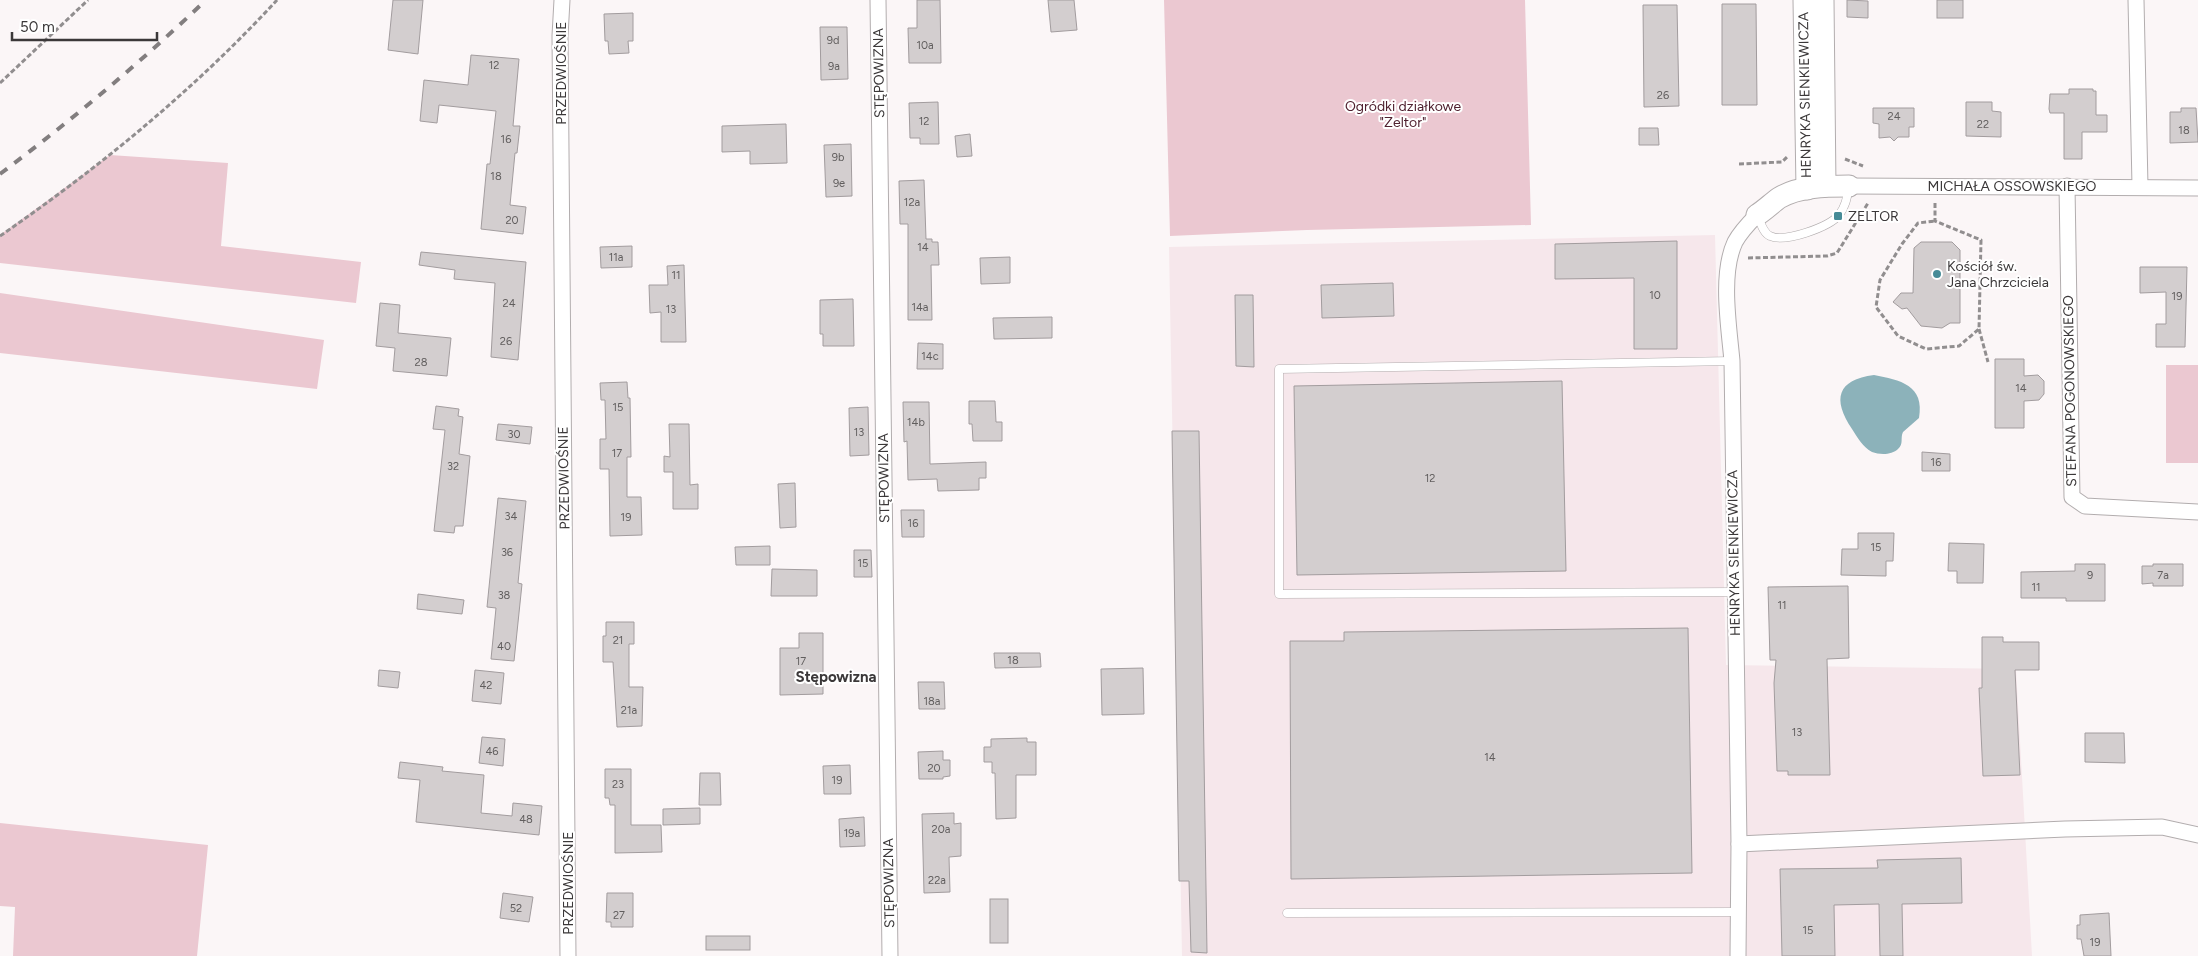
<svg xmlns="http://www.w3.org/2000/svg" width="2198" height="956" font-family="Figtree,sans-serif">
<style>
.built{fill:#f6e7eb}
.green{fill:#ebc8d1}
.water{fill:#8cb2ba}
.building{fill:#d3cecf;stroke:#a29c9e}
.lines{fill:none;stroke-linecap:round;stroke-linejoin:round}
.lane-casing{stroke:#b2adae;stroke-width:9}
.street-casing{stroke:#b2adae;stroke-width:17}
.secondary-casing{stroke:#b2adae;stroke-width:23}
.path{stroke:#918e8f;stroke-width:3;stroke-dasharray:5 2.5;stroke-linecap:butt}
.lane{stroke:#fff;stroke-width:8}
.street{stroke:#fff;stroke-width:15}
.secondary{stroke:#fff;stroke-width:21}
.rail{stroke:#827e7f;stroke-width:4;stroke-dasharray:9 9;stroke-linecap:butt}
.poi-dot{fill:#468b97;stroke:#fff;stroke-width:2}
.labels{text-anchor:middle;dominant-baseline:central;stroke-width:4;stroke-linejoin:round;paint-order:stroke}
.number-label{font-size:11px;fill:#615e5e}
.street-label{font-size:14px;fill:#3b3839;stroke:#fff}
.park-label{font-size:14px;fill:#4f202f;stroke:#fff}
.poi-label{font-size:14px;fill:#3b3839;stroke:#fff;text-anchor:start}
.neighbourhood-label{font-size:15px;font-weight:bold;fill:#3b3839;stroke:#fff}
</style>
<rect width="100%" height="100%" fill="#fbf6f7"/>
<path class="built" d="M1715,235L1726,665L2016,669L2032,956H1182L1169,247Z"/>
<g class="green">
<path d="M1164,0H1525L1531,225L1307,230L1170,236Z"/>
<path d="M110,155L228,163L221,246L361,262L356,303L0,263V235Z"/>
<path d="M0,293L324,340L317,389L0,353Z"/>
<rect x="2166" y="365" width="32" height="98"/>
<path d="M0,823L208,845L197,956H13L15,907L0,906Z"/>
</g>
<path class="water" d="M1874,375C1900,380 1925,385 1919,418L1903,432C1900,438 1904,444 1898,449C1892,455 1880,455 1872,452C1863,447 1857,437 1852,429C1832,399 1837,380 1874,375Z"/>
<g class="building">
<path d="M393,0H423L418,54L388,50Z"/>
<path d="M917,0H940L941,63H909L908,28H917Z"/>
<path d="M1048,0H1074L1077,30L1051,32Z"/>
<path d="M1847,0L1868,1V18L1847,17Z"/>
<rect x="1937" y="0" width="26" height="18"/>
<path d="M1722,4H1756L1757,105H1722Z"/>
<path d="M1643,5H1677L1679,106L1644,107Z"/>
<path d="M633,13V41H628L629,53L609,54L608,41H605L604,14Z"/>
<path d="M820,27H847L848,79L821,80Z"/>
<path d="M471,55L519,59L513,126H520L517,153H515L510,205L526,207L523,234L481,229L487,164H490L496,111L439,105L437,123L420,121L424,80L468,85Z"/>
<path d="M2069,89H2093V91H2096V115H2107V132H2082V159H2064V113H2050L2049,109L2050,94H2069Z"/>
<path d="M938,102L939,144H920V138H910L909,103Z"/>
<path d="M1966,102H1992V111L2001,112V137L1966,136Z"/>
<path d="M1873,108H1914V127H1909V137H1898L1894,141L1890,137L1879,138V124L1873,123Z"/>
<path d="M2181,108H2196L2198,142L2170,143V112H2181Z"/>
<path d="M786,124L787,163L750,164V151L722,152V126Z"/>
<path d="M1639,128H1658L1659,145H1639Z"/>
<path d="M970,134L972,156L957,157L955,136Z"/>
<path d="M851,144L852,196L826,197L824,145Z"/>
<path d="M924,180L926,239H932V242H938L939,265H931L932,320H908V224H900L899,181Z"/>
<path d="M1677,241V349H1634V278L1555,279V244Z"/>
<path d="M1921,242H1952L1960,250V323H1950L1942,328L1921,326L1907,308L1902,309L1893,302L1901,293H1913L1914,248Z"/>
<path d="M632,246V267L601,268L600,247Z"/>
<path d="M421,252L526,262L518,360L491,357L495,283L454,279L455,270L419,265Z"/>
<path d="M1010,257V283L981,284L980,258Z"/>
<path d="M684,265L686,342H661V312L650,313L649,285H668L667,266Z"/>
<path d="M2140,267H2187L2185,347H2156V324H2166V292L2140,293Z"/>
<path d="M1393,283L1394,316L1322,318L1321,285Z"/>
<path d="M1235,295H1253L1254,367L1236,366Z"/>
<path d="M853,299L854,346H823V334H820V300Z"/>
<path d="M380,303L400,305L398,333L451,338L447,376L393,371L395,348L376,346Z"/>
<path d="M1052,317V338L994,339L993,318Z"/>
<path d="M918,343L943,344V369H917Z"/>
<path d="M1995,359H2024V376L2038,375L2044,381V394L2039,400L2024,401V428H1995Z"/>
<path d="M1562,381L1566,571L1297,575L1294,386Z"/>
<path d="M627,382L628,398H630L631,457H627V497H641L642,535L610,536L609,469H600V439H606L605,400H601L600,383Z"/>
<path d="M969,401H995L996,422H1002V441H973L972,424H969Z"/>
<path d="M903,402H929L930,464L986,462V478H979V490L938,491L937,479L908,480L907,441L904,442Z"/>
<path d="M436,406L459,409L458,416L463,417L459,454L470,456L463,526H455L454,533L434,531L445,430L433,429Z"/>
<path d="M868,407L869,455L850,456L849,408Z"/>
<path d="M498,424L532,427L530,444L496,440Z"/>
<path d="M669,424H689L690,485L698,484V509H673V472H664V456L670,457Z"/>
<path d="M1172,431H1199L1207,953L1191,952L1189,881H1179Z"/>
<path d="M1922,452L1950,454V471H1922Z"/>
<path d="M795,483L796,527L780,528L778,484Z"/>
<path d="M498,498L526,501L518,583L522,584L514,661L491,659L496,608L487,607Z"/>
<path d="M901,510H924V537H902Z"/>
<path d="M1858,533H1894L1893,561H1886V576L1841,575L1842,549H1858Z"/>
<path d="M1949,543L1984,544L1983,583H1957V571H1948Z"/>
<path d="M770,546V565H736L735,547Z"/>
<path d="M854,550H871L872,577H854Z"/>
<path d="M2075,564H2105V601H2066V598H2021V572L2075,571Z"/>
<path d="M2153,564H2183V586H2153V583L2142,584V566H2153Z"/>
<path d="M772,569L817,570V596H771Z"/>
<path d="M1848,586L1849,658L1827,659L1830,775H1788V771H1777L1774,683L1776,660H1770L1768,587Z"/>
<path d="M418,594L464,600L462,614L417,609Z"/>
<path d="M606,622H634V644H629V687H643L642,726L617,727L613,662H603V636H606Z"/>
<path d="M1688,628L1692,873L1291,879L1290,641H1344V632Z"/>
<path d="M799,633H823V694L780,695V648H799Z"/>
<path d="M1982,637H2003V642H2039V670H2015L2020,775L1983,776L1979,688H1982Z"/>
<path d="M994,653H1040L1041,667L995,668Z"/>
<path d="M1143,668L1144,714L1102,715L1101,669Z"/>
<path d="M379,670L400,672L398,688L378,686Z"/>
<path d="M475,670L504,673L501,704L472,701Z"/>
<path d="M918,682H944L945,709H919Z"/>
<path d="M2085,733H2124L2125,763L2085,762Z"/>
<path d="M482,737L505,739L503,766L479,763Z"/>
<path d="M1027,738V742H1036V775H1016V818L996,819L995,773H992V762H984V747H991V739Z"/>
<path d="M943,751V760H950V776L943,777V779H919L918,752Z"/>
<path d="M400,762L443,767L442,771L484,775L481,813L512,816L513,803L542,806L539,835L416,822L420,780L398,778Z"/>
<path d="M850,765L851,794H824L823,766Z"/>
<path d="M605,769H631V825H661L662,852L615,853V805H610L609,798H605Z"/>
<path d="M700,773H720L721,805H699Z"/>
<path d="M700,808V824L663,825V809Z"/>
<path d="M954,813V824L961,823V856L949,857L950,892L924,893L922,814Z"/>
<path d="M864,817L865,846L840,847L839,819Z"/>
<path d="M1961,858L1962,903L1902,904L1903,956H1880L1879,904L1834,905L1835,956H1782L1780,869L1878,868L1877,860Z"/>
<path d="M503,893L533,897L529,922L500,918Z"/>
<path d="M607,893H633V927H611V922H606Z"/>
<rect x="990" y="899" width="18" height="44"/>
<path d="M2109,913L2111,956H2084L2081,939H2077V925H2080V915Z"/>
<rect x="706" y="936" width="44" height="14"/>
</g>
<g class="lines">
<g class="lane-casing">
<g id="lane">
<path d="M1758,217C1761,223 1763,233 1770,236C1785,243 1829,227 1839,215C1846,206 1847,197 1849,186"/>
<path d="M1732,361L1279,369V594L1735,592"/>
<path d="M1287,913L1739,912"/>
</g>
</g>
<g class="street-casing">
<g id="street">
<path d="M562,0L560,36L568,956"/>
<path d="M878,0L890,956"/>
<path d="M2136,0L2140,186"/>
<path d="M1849,186L2198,188"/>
<path d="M2067,186L2072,497L2085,506L2198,512"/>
<path d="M1739,844L2065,829L2162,827L2198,835"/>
<path d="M1738,956L1739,844L1732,361C1729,327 1720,274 1735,242C1741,231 1749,223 1757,215"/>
</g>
</g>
<g class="secondary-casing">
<g id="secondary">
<path d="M1804,0L1807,189"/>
<path d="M1823,0L1825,186"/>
<path d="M1757,215C1765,210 1772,203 1779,198C1799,186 1826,186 1849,186"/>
</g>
</g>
<g class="path">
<path d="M0,83L88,0"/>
<path d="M1845,159L1863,166"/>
<path d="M1739,164L1782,162L1787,157"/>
<path d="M1935,203V221L1981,240L1979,329L1959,346L1926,349L1898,336L1876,307L1880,280L1902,244L1918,223L1935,221"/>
<path d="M0,236C100,167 194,90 277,0"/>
<path d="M1748,258L1827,256L1837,253L1868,203"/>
<path d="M1979,329L1988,362"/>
</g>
<use href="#lane" class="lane"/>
<use href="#street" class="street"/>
<use href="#secondary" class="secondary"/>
<path class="rail" d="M0,174C72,120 141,62 206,0"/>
</g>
<g class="poi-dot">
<rect x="1833" y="211" width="10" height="10" rx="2.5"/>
<circle cx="1937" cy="274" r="5"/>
</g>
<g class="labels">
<g class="number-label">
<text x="833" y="40">9d</text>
<text x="925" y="45">10a</text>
<text x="494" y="65">12</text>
<text x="834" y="66">9a</text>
<text x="1663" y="95">26</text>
<text x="1894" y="116">24</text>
<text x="924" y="121">12</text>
<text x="1983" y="124">22</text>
<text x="2184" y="130">18</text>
<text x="506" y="139">16</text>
<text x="838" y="157">9b</text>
<text x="496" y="176">18</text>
<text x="839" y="183">9e</text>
<text x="912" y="202">12a</text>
<text x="512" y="220">20</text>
<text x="923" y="247">14</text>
<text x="616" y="257">11a</text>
<text x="676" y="275">11</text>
<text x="1655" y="295">10</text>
<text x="2177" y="296">19</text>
<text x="509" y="303">24</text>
<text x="920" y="307">14a</text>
<text x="671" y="309">13</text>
<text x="506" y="341">26</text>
<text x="930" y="356">14c</text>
<text x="421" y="362">28</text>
<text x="2021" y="388">14</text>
<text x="618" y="407">15</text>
<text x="916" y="422">14b</text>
<text x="859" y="432">13</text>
<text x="514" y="434">30</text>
<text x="617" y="453">17</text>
<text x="1936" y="462">16</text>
<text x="453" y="466">32</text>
<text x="1430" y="478">12</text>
<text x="511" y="516">34</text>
<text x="626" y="517">19</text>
<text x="913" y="523">16</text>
<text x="1876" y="547">15</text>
<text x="507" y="552">36</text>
<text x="863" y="563">15</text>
<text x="2090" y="575">9</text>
<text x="2163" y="575">7a</text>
<text x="2036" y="587">11</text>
<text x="504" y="595">38</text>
<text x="1782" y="605">11</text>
<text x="618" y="640">21</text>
<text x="504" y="646">40</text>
<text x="1013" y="660">18</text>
<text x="801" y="661">17</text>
<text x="486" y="685">42</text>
<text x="932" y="701">18a</text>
<text x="629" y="710">21a</text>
<text x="1797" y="732">13</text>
<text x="492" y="751">46</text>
<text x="1490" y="757">14</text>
<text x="934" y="768">20</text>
<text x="837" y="780">19</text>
<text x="618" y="784">23</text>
<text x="526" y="819">48</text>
<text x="941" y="829">20a</text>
<text x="852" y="833">19a</text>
<text x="937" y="880">22a</text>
<text x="516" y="908">52</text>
<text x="619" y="915">27</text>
<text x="1808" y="930">15</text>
<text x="2095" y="942">19</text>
</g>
<g class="street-label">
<text transform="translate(561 73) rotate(-90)">PRZEDWIOŚNIE</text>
<text transform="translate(879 73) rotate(-91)">STĘPOWIZNA</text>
<text transform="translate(1805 95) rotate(-91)">HENRYKA SIENKIEWICZA</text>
<text x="2012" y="186">MICHAŁA OSSOWSKIEGO</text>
<text transform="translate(2070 391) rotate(-91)">STEFANA POGONOWSKIEGO</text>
<text transform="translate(564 478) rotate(-91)">PRZEDWIOŚNIE</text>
<text transform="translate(884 478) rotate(-91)">STĘPOWIZNA</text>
<text transform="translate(1734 553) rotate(-91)">HENRYKA SIENKIEWICZA</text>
<text transform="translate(568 883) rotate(-90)">PRZEDWIOŚNIE</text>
<text transform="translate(889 883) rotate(-91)">STĘPOWIZNA</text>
</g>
<g class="park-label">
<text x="1403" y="106">Ogródki działkowe<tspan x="1403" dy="16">"Zeltor"</tspan></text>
</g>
<g class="poi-label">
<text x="1848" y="216">ZELTOR</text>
<text x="1947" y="266">Kościół św.<tspan x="1947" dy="16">Jana Chrzciciela</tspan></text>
</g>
<g class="neighbourhood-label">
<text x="836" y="677">Stępowizna</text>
</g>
</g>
<path d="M12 32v8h145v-8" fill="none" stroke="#3b3839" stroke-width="2.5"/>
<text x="20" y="32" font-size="15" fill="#3b3839" stroke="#ffffff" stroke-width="4" paint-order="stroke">50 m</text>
</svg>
